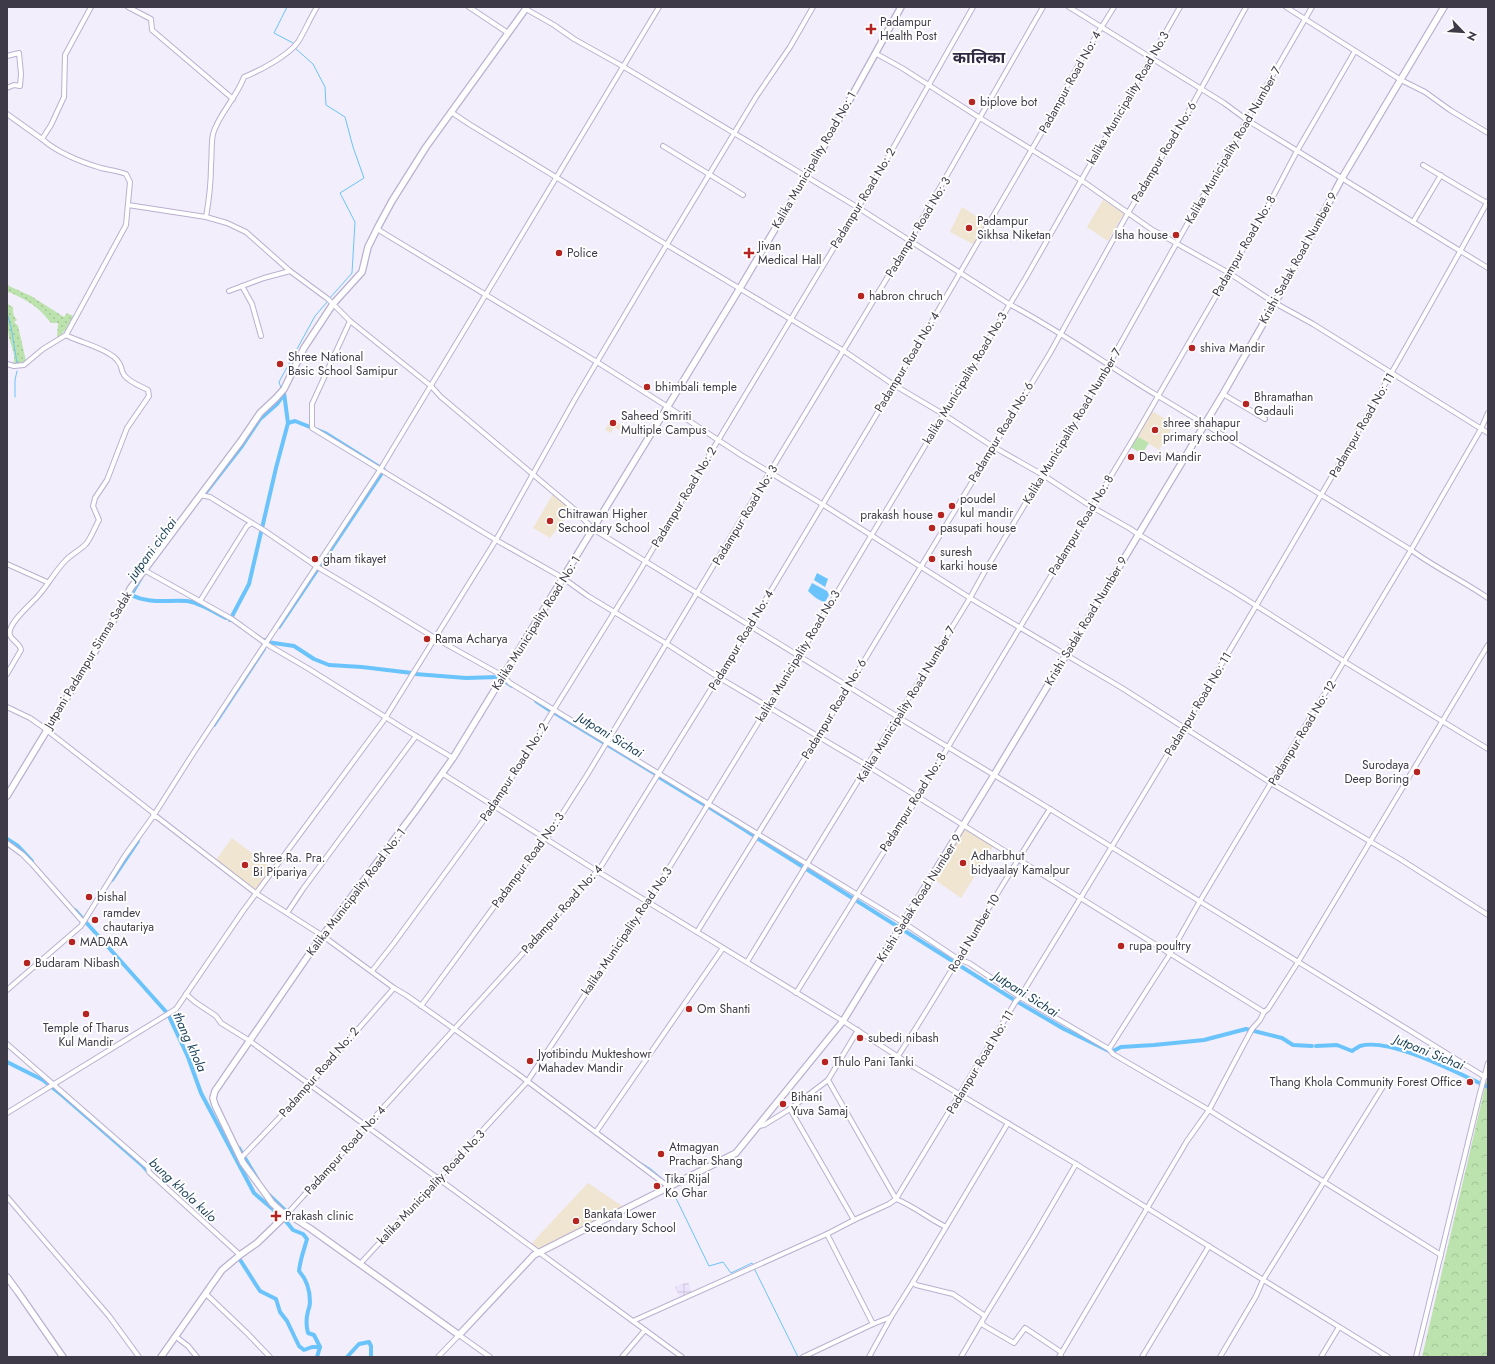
<svg xmlns="http://www.w3.org/2000/svg" width="1495" height="1364" font-family="Jost,'Noto Sans Devanagari',sans-serif">
<style>
.industrial{fill:url(#industrial-grid)}
.education{fill:#efe5d0}
.grass{fill:url(#grass-dots)}
.forest{fill:url(#forest-crowns)}
.park{fill:#bce3ae}
.water{fill:#6ac4fb}
.lines{fill:none;stroke-linecap:round;stroke-linejoin:round}
.stream{stroke:#6ac4fb;stroke-width:1}
.canal{stroke:#6ac4fb;stroke-width:4}
.street-casing{stroke:#bab0d0;stroke-width:6}
.secondary-casing{stroke:#bab0d0;stroke-width:8}
.street{stroke:#fff;stroke-width:4}
.secondary{stroke:#fff;stroke-width:5.5}
.poi-dot{fill:#b42420;stroke:#fff;stroke-width:1.5}
.labels{text-anchor:middle;dominant-baseline:central;stroke-width:4;stroke-linejoin:round;paint-order:stroke}
.poi-label{font-size:12px;fill:#3e3a47;stroke:#fff;text-anchor:start}
.street-label{font-size:12px;fill:#3e3a47;stroke:#fff}
.water-label{font-size:13px;font-style:italic;fill:#183f56;stroke:#fff}
.district-label{font-size:16px;font-weight:bold;fill:#312942;stroke:#fff}
</style>
<defs>
<pattern id="industrial-grid" width="8" height="8" patternUnits="userSpaceOnUse"><rect width="8" height="8" fill="#ebe4fc"/><path d="M0 4h8M4 0v8" fill="none" stroke="#cbc4d9"/></pattern>
<pattern id="grass-dots" width="8" height="8" patternUnits="userSpaceOnUse"><rect width="8" height="8" fill="#bce3ae"/><path d="M2 2h.1M6 6h.1" fill="none" stroke="#a3c497" stroke-width="1.8" stroke-linecap="round"/></pattern>
<pattern id="forest-crowns" width="20" height="18" patternUnits="userSpaceOnUse"><rect width="20" height="18" fill="#bce3ae"/><path d="M2 6a3 3 0 1 1 6 0M12 15a3 3 0 1 1 6 0" fill="none" stroke="#a3c497"/></pattern>
</defs>
<rect width="100%" height="100%" fill="#f2eefb"/>
<path class="industrial" d="M688,1282L692,1293L680,1298L675,1287Z"/>
<g class="education">
<path d="M1103,200L1124,213L1108,241L1087,227Z"/>
<path d="M962,207L988,224L975,245L950,232Z"/>
<path d="M1150,410L1174,424L1159,450L1135,435Z"/>
<path d="M611,419L624,426L621,431L614,427L611,433L605,430Z"/>
<path d="M553,494L572,510L550,538L533,528Z"/>
<path d="M963,828L994,845L961,898L934,879Z"/>
<path d="M232,838L274,870L257,894L216,860Z"/>
<path d="M588,1183L625,1208L539,1250L532,1243Z"/>
</g>
<g class="grass">
<path d="M7,283L9,286L31,296L64,317L67,313L73,316C69,325 65,332 57,338L58,323H51C39,307 27,300 9,292L7,293Z"/>
<path d="M7,302L9,305L13,307C13,312 13,316 17,320L14,322L18,326L26,361C20,365 15,366 8,363L14,362C15,352 11,346 9,337C7,325 7,314 7,302Z"/>
</g>
<path class="forest" d="M1488,1072V1357H1422L1488,1074Z"/>
<path class="park" d="M1135,435L1149,443L1142,454L1129,446Z"/>
<g class="water">
<path d="M817,573L828,579L825,587L814,580Z"/>
<path d="M812,583L827,591L829,595L825,602C819,601 812,595 808,591Z"/>
</g>
<g class="lines">
<g class="stream">
<path d="M287,7L274,33L293,43"/>
<path d="M296,49L313,64L325,87L326,105L345,117L353,147L364,178L340,193L355,222L352,273L329,299"/>
<path d="M7,313L11,327L17,363"/>
<path d="M281,388L279,382L315,316L327,302"/>
<path d="M15,397V380L17,371"/>
<path d="M635,1159L651,1169L665,1181"/>
<path d="M671,1188L709,1266L723,1262L731,1273L752,1263L753,1265"/>
<path d="M754,1268L798,1357"/>
</g>
<g class="canal">
<path d="M203,496L242,446L260,419L277,404L284,394"/>
<path d="M141,578L131,595C150,604 165,600 186,601C199,602 214,612 226,618"/>
<path d="M230,620L249,584L276,468L288,423"/>
<path d="M279,627L384,470L325,433L295,421L288,423L284,393"/>
<path d="M264,640L267,642L294,646L314,659L329,665L362,667L412,673"/>
<path d="M415,674L466,678L498,677L512,686"/>
<path d="M536,701L551,711"/>
<path d="M555,713L654,773"/>
<path d="M214,725L264,649"/>
<path d="M659,777L705,805"/>
<path d="M709,807L753,835"/>
<path d="M757,838L1016,1001L1064,1029L1111,1052L1121,1047L1154,1045L1204,1040L1246,1029L1282,1038L1293,1045L1312,1046"/>
<path d="M7,839L18,846L32,861"/>
<path d="M112,880L138,841"/>
<path d="M75,910L168,1014L188,1057L201,1093L254,1193L282,1217"/>
<path d="M1316,1046L1337,1045L1352,1051C1355,1049 1358,1047 1360,1046C1390,1037 1459,1074 1488,1087"/>
<path d="M7,1062L43,1080L63,1096L142,1165L150,1174"/>
<path d="M239,1148L258,1180"/>
<path d="M269,1195L288,1213"/>
<path d="M285,1220L293,1230L303,1234L307,1239C304,1250 300,1260 299,1271C307,1280 310,1290 310,1302C310,1306 309,1308 308,1311C306,1319 306,1326 308,1333L314,1335L320,1347L317,1357"/>
<path d="M237,1255L260,1291L276,1299L280,1312L287,1321L299,1346L304,1350L312,1347H320"/>
<path d="M347,1357L359,1344L369,1342L371,1346V1357"/>
</g>
<g class="street-casing">
<g id="street">
<path d="M128,7L151,19L152,30L233,99"/>
<path d="M317,7C310,18 305,31 298,42C288,56 259,71 244,77C237,97 218,115 213,134C211,144 212,155 211,165C211,183 209,200 206,217L227,223L246,232L290,271L328,299L350,321L431,386L441,397L574,509L593,529L898,717L1037,801L1485,1077"/>
<path d="M469,7L508,33"/>
<path d="M1069,7L1224,103L1247,120L1488,268"/>
<path d="M1286,7L1401,80L1425,92L1450,110L1488,133"/>
<path d="M526,9L554,25L574,39L624,67L857,207L1009,304C1061,331 1108,366 1158,396C1243,447 1327,498 1411,550C1436,568 1463,581 1488,598"/>
<path d="M875,53L902,68L980,118L1081,180L1151,229L1229,273L1275,303L1313,324L1488,433"/>
<path d="M7,56L19,53L21,74L20,86L14,85L7,88"/>
<path d="M451,112L469,124L667,245L844,351L894,385L943,414L992,446L1043,475L1092,507L1129,528L1138,534L1233,591L1345,662L1488,749"/>
<path d="M7,114L42,139"/>
<path d="M663,146L743,195"/>
<path d="M1423,165L1487,203"/>
<path d="M128,205L206,217"/>
<path d="M1413,222L1441,175"/>
<path d="M377,229L597,362L668,407L741,455L822,504L970,598L1122,688L1271,783L1400,859L1488,915"/>
<path d="M242,286L252,304L261,336"/>
<path d="M229,291L264,278L290,271"/>
<path d="M350,321L312,404V428L496,540L563,578L588,596L667,644L718,677L868,766L1264,1012L1268,1009L1298,962L1488,645"/>
<path d="M7,364L14,366L24,365L43,349L66,335L126,225L130,182L126,174C118,171 109,170 101,168C81,162 58,153 42,139L51,125L64,97L65,55L91,7"/>
<path d="M1223,394L1265,419"/>
<path d="M200,495L210,497L265,531L319,568L366,596L435,638L503,676L510,683L904,923L958,959L969,963L1020,997L1109,1049L1113,1054L1209,1110L1441,1255"/>
<path d="M7,564L47,582"/>
<path d="M144,570L232,619L268,645L309,669L406,730L453,758"/>
<path d="M200,601L247,526L252,523"/>
<path d="M7,674L21,650C20,642 7,639 10,630C13,619 30,605 38,596C48,585 55,571 66,560C72,554 80,550 86,544C91,538 95,527 99,520L93,506L95,498L107,480L127,428L149,396L148,390C140,386 129,382 124,375C119,367 124,366 114,357C100,346 81,343 66,335"/>
<path d="M7,707L30,718L40,725L152,812L155,817H157L257,894L323,936L394,988L406,995L515,1072L669,1187"/>
<path d="M443,774L597,871L843,1021L914,1067L1076,1164L1388,1357"/>
<path d="M7,843L22,854L32,864L83,922"/>
<path d="M287,913L303,889L416,736"/>
<path d="M697,932L818,737L1050,353L1128,213L1185,118L1246,7"/>
<path d="M747,962L970,598L985,571L1109,364L1199,203L1312,7"/>
<path d="M372,971L394,943L494,806L633,582L791,319L880,171L973,7"/>
<path d="M7,990L81,926L124,857L154,815L192,755L380,470L659,7"/>
<path d="M796,993L918,797L1135,436L1268,206L1297,151L1355,51"/>
<path d="M186,994L195,1002L216,1016L221,1023L250,1041L309,1084L682,1357"/>
<path d="M421,1006L543,840L548,836L587,775L910,240L1043,7"/>
<path d="M7,1044L148,1167L149,1172L240,1255"/>
<path d="M1109,1049L1170,954L1200,901L1411,550L1481,429L1488,413"/>
<path d="M898,1056C951,975 997,890 1050,809"/>
<path d="M828,1080L896,1199C914,1206 929,1219 946,1227L913,1282L916,1285L953,1294L985,1316L961,1357"/>
<path d="M790,1109L854,1220"/>
<path d="M7,1113L176,1009L243,911L384,720L496,540L575,399L646,279L756,97L790,47L813,7"/>
<path d="M759,1126L764,1125L790,1109L828,1080L858,1030"/>
<path d="M596,1132L723,948"/>
<path d="M241,1158L299,1097L394,988"/>
<path d="M7,1197L109,1316L139,1357"/>
<path d="M287,1214L600,868L745,634L914,352L1046,125L1080,62L1114,7"/>
<path d="M946,1227L1008,1123"/>
<path d="M827,1234L873,1324"/>
<path d="M360,1264L527,1082L608,960L650,899L799,656L1025,279L1180,7"/>
<path d="M206,1294L247,1333L270,1357"/>
<path d="M985,1316L1034,1236L1076,1164"/>
<path d="M633,1321L827,1234L854,1220L889,1204L896,1199L1016,1001L1020,997C1181,735 1339,471 1488,201"/>
<path d="M982,1322L983,1325L1014,1343L1025,1328L1061,1352V1355"/>
<path d="M175,1336L188,1346L197,1357"/>
<path d="M438,1357L459,1335L490,1357"/>
<path d="M622,1357L645,1330"/>
<path d="M803,1357L873,1324L891,1317"/>
<path d="M869,1357L891,1317L913,1282"/>
<path d="M1059,1357L1187,1141L1209,1110L1252,1029L1260,1020L1264,1012"/>
<path d="M1142,1357L1209,1246"/>
<path d="M1220,1357L1256,1296L1263,1280L1384,1085"/>
<path d="M1321,1357L1339,1327"/>
<path d="M1416,1357L1479,1097L1488,1063"/>
</g>
</g>
<g class="secondary-casing">
<g id="secondary">
<path d="M901,7L823,148L740,288L453,758L416,810L312,950L215,1091L213,1098L215,1105L243,1163L265,1193L272,1203L284,1214L294,1218L311,1229L459,1335L534,1255L736,1153L843,1021L994,775L1223,394L1275,303L1342,178L1444,7"/>
<path d="M7,796L94,653L125,601L130,589L241,441L260,413L276,398L284,389L304,348L333,304L362,272L368,247L379,225L392,201L426,147L527,7"/>
<path d="M7,1277L18,1292L63,1357"/>
<path d="M161,1357L222,1270L240,1255L257,1243L287,1214"/>
</g>
</g>
<use href="#street" class="street"/>
<use href="#secondary" class="secondary"/>
</g>
<g class="poi-dot">
<path d="M869 23h4v4h4v4h-4v4h-4v-4h-4v-4h4z"/>
<circle cx="972" cy="102" r="4"/>
<circle cx="969" cy="228" r="4"/>
<circle cx="1176" cy="235" r="4"/>
<circle cx="559" cy="253" r="4"/>
<path d="M747 247h4v4h4v4h-4v4h-4v-4h-4v-4h4z"/>
<circle cx="861" cy="296" r="4"/>
<circle cx="1192" cy="348" r="4"/>
<circle cx="280" cy="364" r="4"/>
<circle cx="647" cy="387" r="4"/>
<circle cx="1246" cy="404" r="4"/>
<circle cx="613" cy="423" r="4"/>
<circle cx="1155" cy="430" r="4"/>
<circle cx="1131" cy="457" r="4"/>
<circle cx="952" cy="506" r="4"/>
<circle cx="941" cy="515" r="4"/>
<circle cx="550" cy="521" r="4"/>
<circle cx="932" cy="528" r="4"/>
<circle cx="315" cy="559" r="4"/>
<circle cx="932" cy="559" r="4"/>
<circle cx="427" cy="639" r="4"/>
<circle cx="1417" cy="772" r="4"/>
<circle cx="963" cy="863" r="4"/>
<circle cx="245" cy="865" r="4"/>
<circle cx="89" cy="897" r="4"/>
<circle cx="95" cy="920" r="4"/>
<circle cx="72" cy="942" r="4"/>
<circle cx="1121" cy="946" r="4"/>
<circle cx="27" cy="963" r="4"/>
<circle cx="689" cy="1009" r="4"/>
<circle cx="86" cy="1014" r="4"/>
<circle cx="860" cy="1038" r="4"/>
<circle cx="530" cy="1061" r="4"/>
<circle cx="825" cy="1062" r="4"/>
<circle cx="1470" cy="1082" r="4"/>
<circle cx="783" cy="1104" r="4"/>
<circle cx="661" cy="1154" r="4"/>
<circle cx="657" cy="1186" r="4"/>
<path d="M274 1210h4v4h4v4h-4v4h-4v-4h-4v-4h4z"/>
<circle cx="576" cy="1221" r="4"/>
</g>
<g class="labels">
<g class="poi-label">
<text x="880" y="22">Padampur<tspan x="880" dy="14">Health Post</tspan></text>
<text x="980" y="102">biplove bot</text>
<text x="977" y="221">Padampur<tspan x="977" dy="14">Sikhsa Niketan</tspan></text>
<text x="1168" y="235" text-anchor="end">Isha house</text>
<text x="758" y="246">Jivan<tspan x="758" dy="14">Medical Hall</tspan></text>
<text x="567" y="253">Police</text>
<text x="869" y="296">habron chruch</text>
<text x="1200" y="348">shiva Mandir</text>
<text x="288" y="357">Shree National<tspan x="288" dy="14">Basic School Samipur</tspan></text>
<text x="655" y="387">bhimbali temple</text>
<text x="1254" y="397">Bhramathan<tspan x="1254" dy="14">Gadauli</tspan></text>
<text x="621" y="416">Saheed Smriti<tspan x="621" dy="14">Multiple Campus</tspan></text>
<text x="1163" y="423">shree shahapur<tspan x="1163" dy="14">primary school</tspan></text>
<text x="1139" y="457">Devi Mandir</text>
<text x="960" y="499">poudel<tspan x="960" dy="14">kul mandir</tspan></text>
<text x="558" y="514">Chitrawan Higher<tspan x="558" dy="14">Secondary School</tspan></text>
<text x="933" y="515" text-anchor="end">prakash house</text>
<text x="940" y="528">pasupati house</text>
<text x="940" y="552">suresh<tspan x="940" dy="14">karki house</tspan></text>
<text x="323" y="559">gham tikayet</text>
<text x="435" y="639">Rama Acharya</text>
<text x="1409" y="765" text-anchor="end">Surodaya<tspan x="1409" dy="14">Deep Boring</tspan></text>
<text x="971" y="856">Adharbhut<tspan x="971" dy="14">bidyaalay Kamalpur</tspan></text>
<text x="253" y="858">Shree Ra. Pra.<tspan x="253" dy="14">Bi Pipariya</tspan></text>
<text x="97" y="897">bishal</text>
<text x="103" y="913">ramdev<tspan x="103" dy="14">chautariya</tspan></text>
<text x="80" y="942">MADARA</text>
<text x="1129" y="946">rupa poultry</text>
<text x="35" y="963">Budaram Nibash</text>
<text x="697" y="1009">Om Shanti</text>
<text x="86" y="1028" text-anchor="middle">Temple of Tharus<tspan x="86" dy="14">Kul Mandir</tspan></text>
<text x="868" y="1038">subedi nibash</text>
<text x="538" y="1054">Jyotibindu Mukteshowr<tspan x="538" dy="14">Mahadev Mandir</tspan></text>
<text x="833" y="1062">Thulo Pani Tanki</text>
<text x="1462" y="1082" text-anchor="end">Thang Khola Community Forest Office</text>
<text x="791" y="1097">Bihani<tspan x="791" dy="14">Yuva Samaj</tspan></text>
<text x="669" y="1147">Atmagyan<tspan x="669" dy="14">Prachar Shang</tspan></text>
<text x="665" y="1179">Tika Rijal<tspan x="665" dy="14">Ko Ghar</tspan></text>
<text x="584" y="1214">Bankata Lower<tspan x="584" dy="14">Sceondary School</tspan></text>
<text x="285" y="1216">Prakash clinic</text>
</g>
<g class="street-label">
<text transform="translate(1070 82) rotate(-61)">Padampur Road No: 4</text>
<text transform="translate(1128 98) rotate(-60)">kalika Municipality Road No.3</text>
<text transform="translate(1233 145) rotate(-60)">Kalika Municipality Road Number 7</text>
<text transform="translate(1164 152) rotate(-59)">Padampur Road No: 6</text>
<text transform="translate(814 160) rotate(-60)">Kalika Municipality Road No: 1</text>
<text transform="translate(863 198) rotate(-59)">Padampur Road No: 2</text>
<text transform="translate(918 227) rotate(-59)">Padampur Road No: 3</text>
<text transform="translate(1244 246) rotate(-60)">Padampur Road No: 8</text>
<text transform="translate(1298 258) rotate(-61)">Krishi Sadak Road Number 9</text>
<text transform="translate(907 362) rotate(-59)">Padampur Road No: 4</text>
<text transform="translate(965 378) rotate(-59)">kalika Municipality Road No.3</text>
<text transform="translate(1362 425) rotate(-60)">Padampur Road No: 11</text>
<text transform="translate(1072 426) rotate(-59)">Kalika Municipality Road Number 7</text>
<text transform="translate(1001 432) rotate(-59)">Padampur Road No: 6</text>
<text transform="translate(684 497) rotate(-59)">Padampur Road No: 2</text>
<text transform="translate(745 515) rotate(-59)">Padampur Road No: 3</text>
<text transform="translate(1081 525) rotate(-59)">Padampur Road No: 8</text>
<text transform="translate(1086 621) rotate(-59)">Krishi Sadak Road Number 9</text>
<text transform="translate(536 623) rotate(-58)">Kalika Municipality Road No: 1</text>
<text transform="translate(741 640) rotate(-59)">Padampur Road No: 4</text>
<text transform="translate(798 656) rotate(-59)">kalika Municipality Road No.3</text>
<text transform="translate(88 660) rotate(-59)">Jutpani Padampur Simna Sadak</text>
<text transform="translate(906 704) rotate(-59)">Kalika Municipality Road Number 7</text>
<text transform="translate(1198 704) rotate(-59)">Padampur Road No: 11</text>
<text transform="translate(834 709) rotate(-59)">Padampur Road No: 6</text>
<text transform="translate(1302 733) rotate(-59)">Padampur Road No: 12</text>
<text transform="translate(514 772) rotate(-57)">Padampur Road No: 2</text>
<text transform="translate(913 802) rotate(-58)">Padampur Road No: 8</text>
<text transform="translate(528 860) rotate(-54)">Padampur Road No: 3</text>
<text transform="translate(356 892) rotate(-53)">Kalika Municipality Road No: 1</text>
<text transform="translate(919 898) rotate(-58)">Krishi Sadak Road Number 9</text>
<text transform="translate(562 909) rotate(-48)">Padampur Road No: 4</text>
<text transform="translate(627 931) rotate(-56)">kalika Municipality Road No.3</text>
<text transform="translate(974 933) rotate(-59)">Road Number 10</text>
<text transform="translate(980 1062) rotate(-59)">Padampur Road No: 11</text>
<text transform="translate(319 1072) rotate(-49)">Padampur Road No: 2</text>
<text transform="translate(345 1150) rotate(-48)">Padampur Road No: 4</text>
<text transform="translate(431 1187) rotate(-47)">kalika Municipality Road No.3</text>
</g>
<g class="water-label">
<text transform="translate(152 549) rotate(-54)">jutpani cichai</text>
<text transform="translate(610 735) rotate(31)">Jutpani Sichai</text>
<text transform="translate(1026 994) rotate(32)">Jutpani Sichai</text>
<text transform="translate(190 1042) rotate(66)">thang khola</text>
<text transform="translate(1429 1052) rotate(22)">Jutpani Sichai</text>
<text transform="translate(183 1190) rotate(43)">bung khola kulo</text>
</g>
<g class="district-label">
<text x="979" y="57">कालिका</text>
</g>
</g>
<rect width="1495" height="1364" fill="none" stroke="#3e3a47" stroke-width="16"/>
<g transform="translate(1463 32) rotate(115)" stroke="#ffffff" stroke-width="3" paint-order="stroke">
<path d="M0-3L7 15L0 10L-7 15Z" fill="#3e3a47"/>
<text y="-6" font-size="11" font-weight="bold" text-anchor="middle" fill="#3e3a47">N</text>
</g>
</svg>
